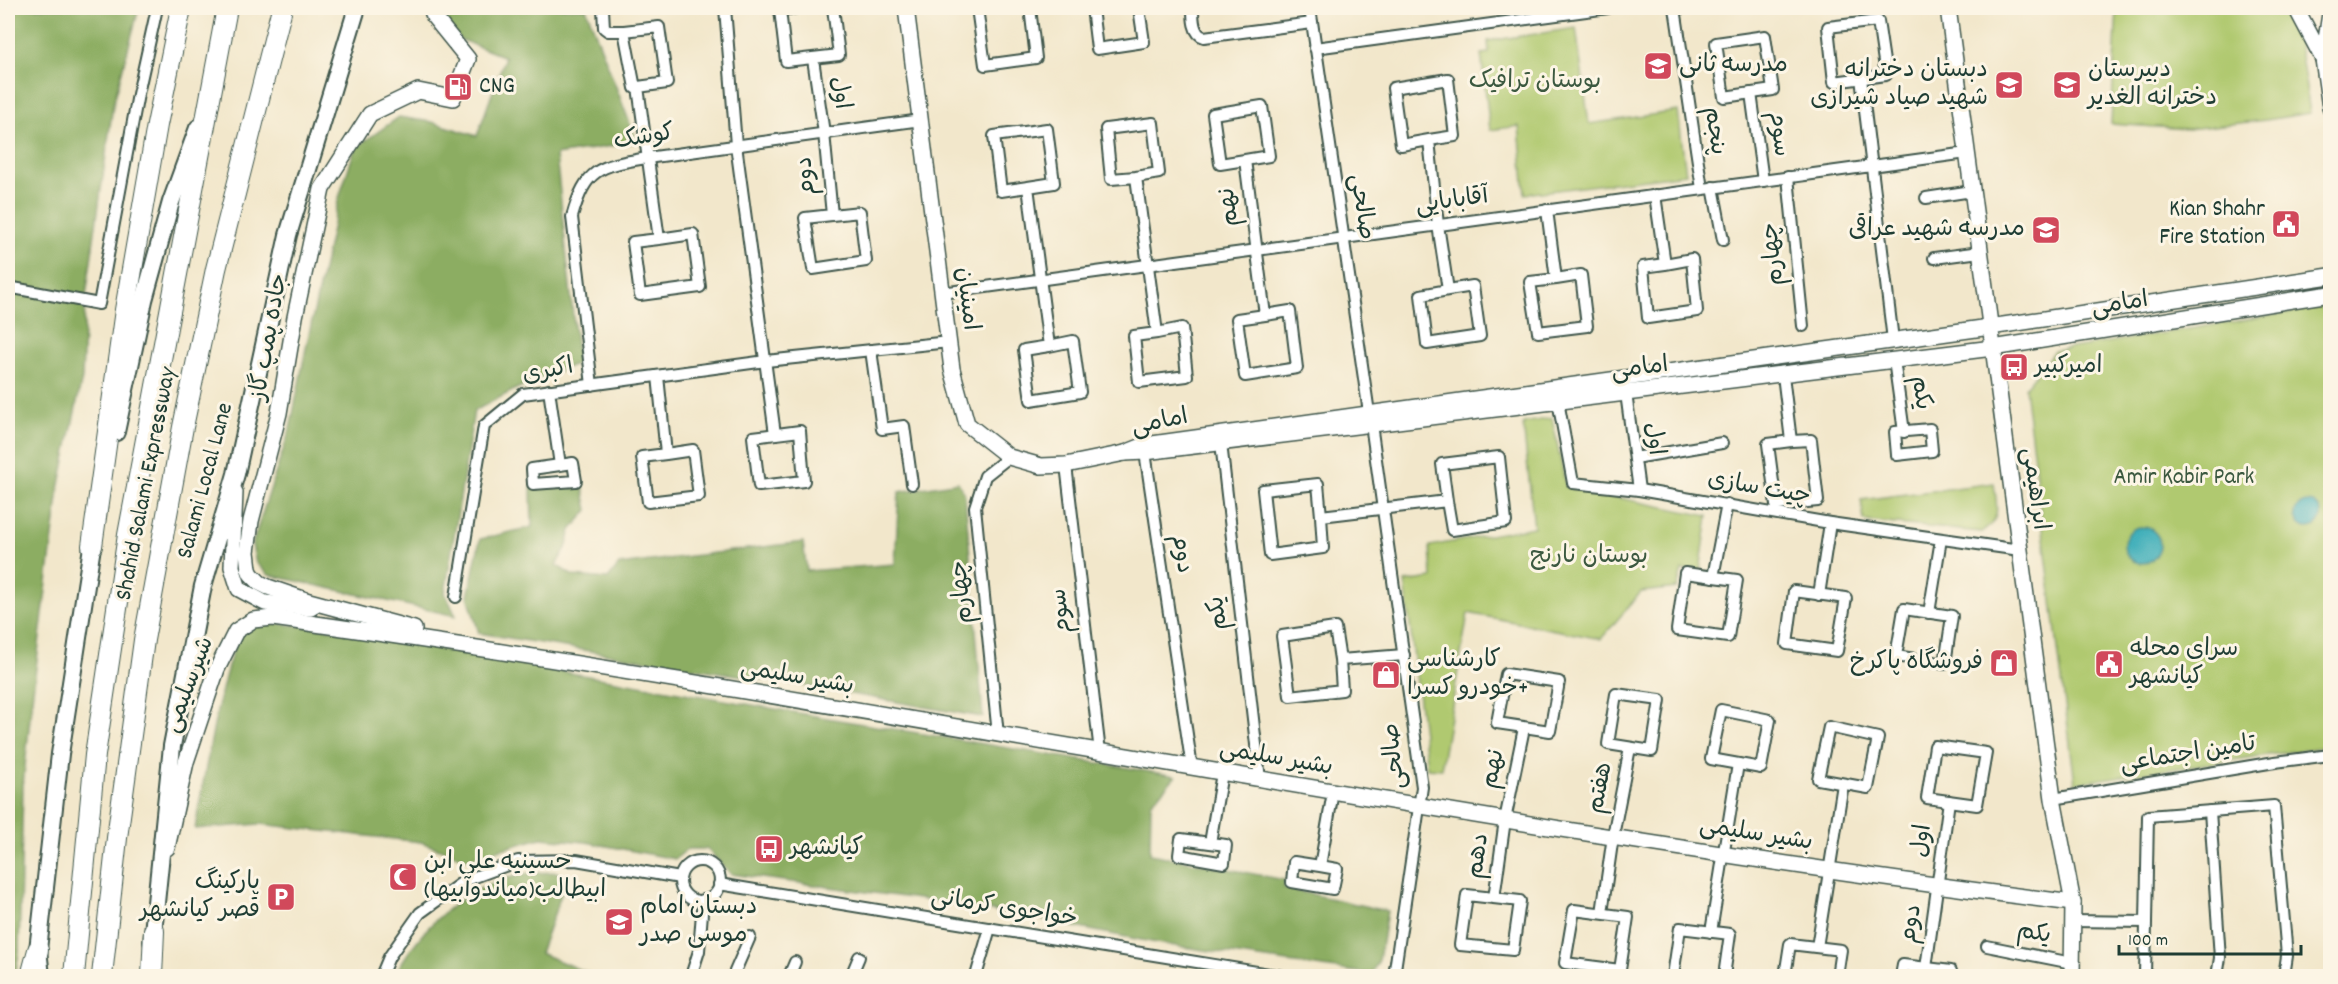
<svg xmlns="http://www.w3.org/2000/svg" width="2338" height="984" font-family="Dekko,'Playpen Sans Arabic',sans-serif">
<style>
.green{fill:#b0c96f;stroke:#688352;stroke-width:1.5}
.forest{fill:#8cad62;stroke:#56754b;stroke-width:1.5}
.water{fill:#3eaeb9;stroke:#2e7676;stroke-width:1.5}
.lines{fill:none;stroke-linecap:round;stroke-linejoin:round}
.street-casing{stroke:#3f564b;stroke-width:14}
.secondary-casing{stroke:#3f564b;stroke-width:18}
.primary-casing{stroke:#3f564b;stroke-width:20}
.highway-casing{stroke:#3f564b;stroke-width:22}
.street{stroke:#fff;stroke-width:10}
.secondary{stroke:#fff;stroke-width:15}
.primary{stroke:#fff;stroke-width:16}
.highway{stroke:#fff;stroke-width:20}
.labels{text-anchor:middle;dominant-baseline:central;stroke-width:6;stroke-linejoin:round;paint-order:stroke}
.poi-label{font-size:24px;fill:#1f3d34;stroke:#fcf5e5;text-anchor:start}
.park-label{font-size:24px;fill:#3c5940;stroke:#fcf5e5}
.street-label{font-size:24px;fill:#1f3d34;stroke:#fcf5e5}
</style>
<rect width="100%" height="100%" fill="#fcf5e5"/>
<filter id="ink" filterUnits="userSpaceOnUse"><feTurbulence type="fractalNoise" baseFrequency=".0167" numOctaves="2"/><feDisplacementMap in="SourceGraphic" scale="12" xChannelSelector="R" yChannelSelector="G"/><feConvolveMatrix kernelMatrix="1 2 1 2 8 2 1 2 1" color-interpolation-filters="sRGB"/></filter>
<filter id="wash" filterUnits="userSpaceOnUse"><feTurbulence type="fractalNoise" baseFrequency=".008" numOctaves="4" result="noise"/><feDisplacementMap in="SourceGraphic" scale="24" xChannelSelector="R" yChannelSelector="G"/><feGaussianBlur stdDeviation="1.35" result="paint"/><feColorMatrix in="noise" values="0 0 0 0 0 0 0 0 0 0 0 0 0 0 0 0 0 1.4 0 .05"/><feComposite in="paint" operator="in"/></filter>
<g filter="url(#wash)">
<rect width="100%" height="100%" fill="#f2e7cb"/>
<g class="green">
<path d="M2117,8H2280L2296,24L2310,113L2266,120L2188,129L2111,124Z"/>
<path d="M1576,28L1589,124L1678,111L1686,174L1525,194L1519,126L1490,130L1481,54L1489,53L1488,41Z"/>
<path d="M2330,306V746L2075,783L2025,388L2054,351Z"/>
<path d="M1552,418L1566,487L1708,516L1700,571L1682,570L1677,588L1641,592L1601,639L1468,613L1441,769L1427,768L1405,582L1432,578L1430,546L1534,527L1523,423Z"/>
<path d="M1994,483C1996,504 2003,519 1982,532L1864,521L1861,500Z"/>
</g>
<g class="forest">
<path d="M8,8H139L113,105L85,303L82,378L59,489L32,699L23,785L19,952L15,976H8Z"/>
<path d="M442,8H586L637,142L556,155L578,363L518,388L474,411L445,593L456,616L269,575L256,563L252,545L290,429L306,348L338,201L355,148L399,117L432,122L477,136L505,57L449,35Z"/>
<path d="M958,482L965,495L983,717L817,688L479,633L468,596L480,539L532,527L531,486L583,487L588,510L571,530L566,548L556,565L573,576L608,579L619,565L803,542L807,571L895,564L899,492Z"/>
<path d="M271,623L341,630L525,665L815,716L1176,776L1151,803L1150,854L1285,880L1284,888L1387,911L1379,960L1371,974L1162,944L956,904L731,874L707,849H688L675,859L586,842L541,838L466,859L421,842L260,824L195,829C201,797 224,650 242,634C250,626 261,624 271,623Z"/>
<path d="M557,872L566,881L540,953L595,976H394C422,925 461,888 520,875C532,872 545,873 557,872Z"/>
</g>
<g class="water">
<circle cx="2308" cy="515" r="13"/>
<circle cx="2142" cy="545" r="18"/>
</g>
</g>
<g filter="url(#ink)">
<g class="lines">
<g class="street-casing">
<g id="street">
<path d="M603,8L604,28L608,31H624"/>
<path d="M725,8L736,145L775,434"/>
<path d="M797,8L780,10L786,61L839,55L833,8"/>
<path d="M977,8L985,65L1036,58L1030,8"/>
<path d="M1092,8L1097,49L1144,42L1139,8"/>
<path d="M1193,8C1193,18 1193,34 1204,37L1312,23"/>
<path d="M1310,8L1369,413"/>
<path d="M1675,8L1702,189"/>
<path d="M1878,21L1886,75L1834,82L1828,27Z"/>
<path d="M1765,36L1773,90L1724,97L1716,43Z"/>
<path d="M1315,48L1608,8"/>
<path d="M813,59L824,133L832,215L860,212L866,261L813,269L805,218L832,215"/>
<path d="M1861,78L1893,340"/>
<path d="M638,87L635,88L624,31L659,27L667,83L638,87L659,239L693,234L700,287L640,295L633,242L659,239"/>
<path d="M1751,93L1763,181"/>
<path d="M1429,140L1401,145L1393,88L1448,79L1455,136L1429,140L1438,225L1448,290L1473,286L1480,336L1427,344L1421,295L1448,290"/>
<path d="M1245,160L1220,164L1213,114L1262,106L1269,156L1245,160L1265,315L1290,311L1297,368L1245,376L1237,319L1265,315"/>
<path d="M1136,177L1111,179L1106,129L1153,123L1159,173L1136,177L1157,333L1182,328L1187,376L1139,382L1134,336L1157,333"/>
<path d="M1788,177L1803,326"/>
<path d="M1028,187L1001,191L994,136L1047,129L1054,183L1028,187L1049,346L1073,341L1080,392L1031,400L1024,350L1049,346"/>
<path d="M1713,187L1723,240"/>
<path d="M1655,195L1665,264L1692,259L1697,311L1648,318L1643,267L1665,264"/>
<path d="M1926,198L1972,191"/>
<path d="M1547,210L1556,279L1581,275L1587,326L1538,332L1530,282L1556,279"/>
<path d="M1934,258L1980,252"/>
<path d="M8,287L99,304L138,94L157,8"/>
<path d="M942,293L1967,153"/>
<path d="M871,350L882,429L904,426L912,484"/>
<path d="M1894,360L1904,432"/>
<path d="M1783,375L1791,441L1811,440L1818,501L1776,505L1768,444L1791,441"/>
<path d="M658,376L666,454L693,450L699,496L648,502L642,457L666,454"/>
<path d="M592,385L572,217C586,167 600,166 647,158L921,120"/>
<path d="M549,390L560,465L573,463L576,481L533,484L532,469L560,465"/>
<path d="M1626,393L1639,490"/>
<path d="M1558,401L1573,483L1639,490L1830,523L2020,550"/>
<path d="M1371,424L1422,787L1394,976"/>
<path d="M1930,429L1932,451L1897,455L1895,432Z"/>
<path d="M800,431L804,481L759,486L753,437Z"/>
<path d="M1221,443L1260,779"/>
<path d="M1145,452L1192,768"/>
<path d="M1635,458L1722,443"/>
<path d="M1066,465L1100,752"/>
<path d="M1321,516L1323,548L1270,555L1263,490L1318,484L1321,516L1447,501L1442,464L1499,457L1506,522L1452,530L1447,501"/>
<path d="M1685,573L1737,580L1728,637L1677,630Z"/>
<path d="M1713,577L1727,504"/>
<path d="M1794,591L1846,598L1837,651L1787,644Z"/>
<path d="M1819,595L1830,523"/>
<path d="M456,597L484,426L523,394L766,361L949,342"/>
<path d="M1904,609L1952,616L1945,664L1896,656Z"/>
<path d="M1929,613L1941,539"/>
<path d="M1340,660L1335,628L1282,636L1290,696L1342,690L1340,660L1404,655"/>
<path d="M1506,674L1559,682L1550,731L1497,723Z"/>
<path d="M1616,694L1660,700L1652,751L1608,744Z"/>
<path d="M1721,710L1770,720L1761,768L1711,759Z"/>
<path d="M1829,727L1878,738L1868,788L1818,779Z"/>
<path d="M998,735L975,507L985,476L1009,457"/>
<path d="M1935,746L1986,753L1977,805L1927,798Z"/>
<path d="M2053,799L2275,762L2330,755"/>
<path d="M2210,811L2220,958L2217,976"/>
<path d="M1210,843L1181,839L1179,855L1224,863L1226,845L1210,843L1222,773"/>
<circle cx="700" cy="881" r="20"/>
<path d="M1320,866L1294,862L1292,882L1333,889L1337,869L1320,866L1333,792"/>
<path d="M719,884L1282,976"/>
<path d="M1467,895L1520,901L1513,950L1460,945Z"/>
<path d="M1494,898L1505,820L1524,728"/>
<path d="M1574,910L1628,917L1620,970L1565,963Z"/>
<path d="M1602,913L1613,836L1630,748"/>
<path d="M2072,921L2146,922"/>
<path d="M1711,932L1738,764"/>
<path d="M1987,946L2072,963"/>
<path d="M1817,947L1843,784"/>
<path d="M1926,968L1949,801"/>
<path d="M381,976L389,957L420,913L464,881L518,861L576,860L680,878"/>
<path d="M691,976L699,951L703,900"/>
<path d="M733,976L750,937"/>
<path d="M789,976L795,962"/>
<path d="M851,976L859,957"/>
<path d="M976,976L990,928"/>
<path d="M1673,976L1680,928L1730,934L1724,976"/>
<path d="M1785,976L1790,944L1841,950L1837,976"/>
<path d="M1901,976L1903,965L1951,971L1950,976"/>
<path d="M2145,976L2148,816L2274,806L2287,956L2284,976"/>
</g>
</g>
<g class="secondary-casing">
<g id="secondary">
<path d="M906,8L952,369L967,424L1009,457L1041,466L1066,465L1125,453"/>
<path d="M1948,8L2053,799L2073,903L2072,976"/>
<path d="M2296,8L2323,59L2330,14"/>
<path d="M2323,59L2330,108"/>
<path d="M2330,276L1990,327L1145,445L1125,453L1145,452L1993,348L2330,294"/>
<path d="M235,492L232,567L239,589L265,603L311,608"/>
<path d="M414,629L309,601L268,587L260,583L251,574L249,569L247,552L251,521L279,413L295,317L322,189L370,114L418,91L453,98L468,59L434,17L431,8"/>
<path d="M167,848L186,762L217,669L236,631L253,620L273,618C874,702 1470,828 2073,903"/>
</g>
</g>
<g class="primary-casing">
<g id="primary">
<path d="M116,432L144,300L171,202L198,128"/>
<path d="M152,942L172,746L203,586L236,474L288,235L357,8"/>
<path d="M41,976L38,950L60,754L94,534"/>
</g>
</g>
<g class="highway-casing">
<g id="highway">
<path d="M92,546L125,310L157,125L181,8"/>
<path d="M31,976L38,950"/>
<path d="M74,976L95,755L128,535L227,8"/>
<path d="M102,976L117,838L144,640L183,427L216,269L282,8"/>
<path d="M152,976L154,931"/>
</g>
</g>
<use href="#street" class="street"/>
<use href="#secondary" class="secondary"/>
<use href="#primary" class="primary"/>
<use href="#highway" class="highway"/>
</g>
</g>
<defs>
<g id="school-square" transform="scale(1.5)"><rect x="-9" y="-9" width="18" height="18" rx="4" fill="#d1495b" stroke="#fcf5e5"/><path d="M0-5L7-2L0 1L-7-2ZM-4 1L0 2.5L4 1V4Q0 6-4 4Z" fill="#fff"/></g>
<g id="fuel-square" transform="scale(1.5)"><rect x="-9" y="-9" width="18" height="18" rx="4" fill="#d1495b" stroke="#fcf5e5"/><path d="M-5.5-6h7V0h2V4h1.3V-2.5L3-4.5l.8-.8L6-3V5H2.5V1h-1V6h-7ZM-4.2-4.7v3.2H.2V-4.7Z" fill="#fff"/></g>
<g id="civic-square" transform="scale(1.5)"><rect x="-9" y="-9" width="18" height="18" rx="4" fill="#d1495b" stroke="#fcf5e5"/><path d="M-.6-6.5H3V-4.5H.6V-3L4-1V1h2V6H-6V1h2V-1L-.6-3ZM-1.2 2.5V6h2.4V2.5Z" fill="#fff"/></g>
<g id="bus-square" transform="scale(1.5)"><rect x="-9" y="-9" width="18" height="18" rx="4" fill="#d1495b" stroke="#fcf5e5"/><path d="M-5-6H5V4H4V6H2V4H-2V6H-4V4H-5ZM-3.5-4V0h7V-4ZM-3.5 1.2v1.5H-2V1.2ZM2 1.2v1.5H3.5V1.2Z" fill="#fff"/></g>
<g id="shop-square" transform="scale(1.5)"><rect x="-9" y="-9" width="18" height="18" rx="4" fill="#d1495b" stroke="#fcf5e5"/><path d="M-5-2.5h2.3a2.7 3.5 0 0 1 5.4 0H5L5.5 6h-11ZM-1.5-2.5h3a1.5 2.3 0 0 0-3 0Z" fill="#fff"/></g>
<g id="mosque-square" transform="scale(1.5)"><rect x="-9" y="-9" width="18" height="18" rx="4" fill="#d1495b" stroke="#fcf5e5"/><path d="M3.5-4.9A6 6 0 1 0 3.5 4.9A5 5 0 1 1 3.5-4.9Z" fill="#fff"/></g>
<g id="parking-square" transform="scale(1.5)"><rect x="-9" y="-9" width="18" height="18" rx="4" fill="#d1495b" stroke="#fcf5e5"/><path d="M-3.5-5.5H1a3.5 3.5 0 0 1 0 7H-1V5.5H-3.5ZM-1-3.4V-.6H.8a1.4 1.4 0 0 0 0-2.8Z" fill="#fff"/></g>
</defs>
<g fill-rule="evenodd">
<use href="#school-square" x="1658" y="66"/>
<use href="#school-square" x="2009" y="85"/>
<use href="#school-square" x="2067" y="85"/>
<use href="#fuel-square" x="458" y="87"/>
<use href="#civic-square" x="2286" y="224"/>
<use href="#school-square" x="2046" y="230"/>
<use href="#bus-square" x="2014" y="367"/>
<use href="#shop-square" x="2004" y="663"/>
<use href="#civic-square" x="2109" y="664"/>
<use href="#shop-square" x="1386" y="675"/>
<use href="#bus-square" x="769" y="849"/>
<use href="#mosque-square" x="403" y="877"/>
<use href="#parking-square" x="281" y="897"/>
<use href="#school-square" x="619" y="922"/>
</g>
<g class="labels">
<g class="poi-label">
<text x="1679" y="66">مدرسه ثانی</text>
<text x="1988" y="71" text-anchor="end">دبستان دخترانه<tspan x="1988" dy="28">شهید صیاد شیرازی</tspan></text>
<text x="2088" y="71">دبیرستان<tspan x="2088" dy="28">دخترانه الغدیر</tspan></text>
<text x="479" y="87">CNG</text>
<text x="2265" y="210" text-anchor="end">Kian Shahr<tspan x="2265" dy="28">Fire Station</tspan></text>
<text x="2025" y="230" text-anchor="end">مدرسه شهید عراقی</text>
<text x="2035" y="367">امیرکبیر</text>
<text x="2130" y="650">سرای محله<tspan x="2130" dy="28">کیانشهر</tspan></text>
<text x="1407" y="661">کارشناسی<tspan x="1407" dy="28">خودرو کسرا+</tspan></text>
<text x="1983" y="663" text-anchor="end">فروشگاه پاکرخ</text>
<text x="790" y="849">کیانشهر</text>
<text x="424" y="863">حسینیه علی ابن<tspan x="424" dy="28">ابیطالب(میاندوآبیها)</tspan></text>
<text x="260" y="883" text-anchor="end">پارکینگ<tspan x="260" dy="28">قصر کیانشهر</tspan></text>
<text x="640" y="908">دبستان امام<tspan x="640" dy="28">موسی صدر</tspan></text>
</g>
<g class="park-label">
<text x="1535" y="82">بوستان ترافیک</text>
<text x="2184" y="478">Amir Kabir Park</text>
<text x="1589" y="557">بوستان نارنج</text>
</g>
<g class="street-label">
<text transform="translate(839 93) rotate(81)">اول</text>
<text transform="translate(1714 131) rotate(82)">پنجم</text>
<text transform="translate(1778 134) rotate(83)">سوم</text>
<text transform="translate(644 138) rotate(-9)">کوشک</text>
<text transform="translate(807 176) rotate(-95)">دوم</text>
<text transform="translate(1452 202) rotate(-8)">آقابابایی</text>
<text transform="translate(1230 207) rotate(-97)">نهم</text>
<text transform="translate(1361 207) rotate(81)">صالحی</text>
<text transform="translate(1774 254) rotate(-96)">چهارم</text>
<text transform="translate(966 299) rotate(83)">امینیان</text>
<text transform="translate(2120 305) rotate(-9)">امامی</text>
<text transform="translate(270 337) rotate(-80)">جاده پمپ گاز</text>
<text transform="translate(1640 369) rotate(-7)">امامی</text>
<text transform="translate(548 372) rotate(-11)">اکبری</text>
<text transform="translate(1920 393) rotate(83)">یکم</text>
<text transform="translate(1160 423) rotate(-12)">امامی</text>
<text transform="translate(1653 439) rotate(82)">اول</text>
<text transform="translate(206 481) rotate(-75)">Salami Local Lane</text>
<text transform="translate(147 484) rotate(-79)">Shahid Salami Expressway</text>
<text transform="translate(1759 489) rotate(10)">چیت سازی</text>
<text transform="translate(2034 489) rotate(82)">ابراهیمی</text>
<text transform="translate(1181 554) rotate(82)">دوم</text>
<text transform="translate(963 592) rotate(-96)">چهارم</text>
<text transform="translate(1062 611) rotate(-97)">سوم</text>
<text transform="translate(1219 613) rotate(-97)">یکم</text>
<text transform="translate(797 678) rotate(10)">بشیر سلیمی</text>
<text transform="translate(190 685) rotate(-69)">شیرسلیمی</text>
<text transform="translate(2188 755) rotate(-9)">تامین اجتماعی</text>
<text transform="translate(1395 756) rotate(-96)">صالحی</text>
<text transform="translate(1276 759) rotate(10)">بشیر سلیمی</text>
<text transform="translate(1494 769) rotate(-78)">نهم</text>
<text transform="translate(1601 788) rotate(-79)">هفتم</text>
<text transform="translate(1756 835) rotate(9)">بشیر سلیمی</text>
<text transform="translate(1923 841) rotate(-83)">اول</text>
<text transform="translate(1479 856) rotate(-82)">دهم</text>
<text transform="translate(1004 909) rotate(9)">خواجوی کرمانی</text>
<text transform="translate(1912 924) rotate(-81)">دوم</text>
<text transform="translate(2034 934) rotate(11)">یکم</text>
</g>
</g>
<rect width="2338" height="984" fill="none" stroke="#fcf5e5" stroke-width="30"/>
<path d="M2119 945v9h182v-9" fill="none" stroke="#1f3d34" stroke-width="3"/>
<text x="2128" y="945" font-size="18" fill="#1f3d34" stroke="#fcf5e5" stroke-width="4.5" paint-order="stroke">100 m</text>
</svg>
